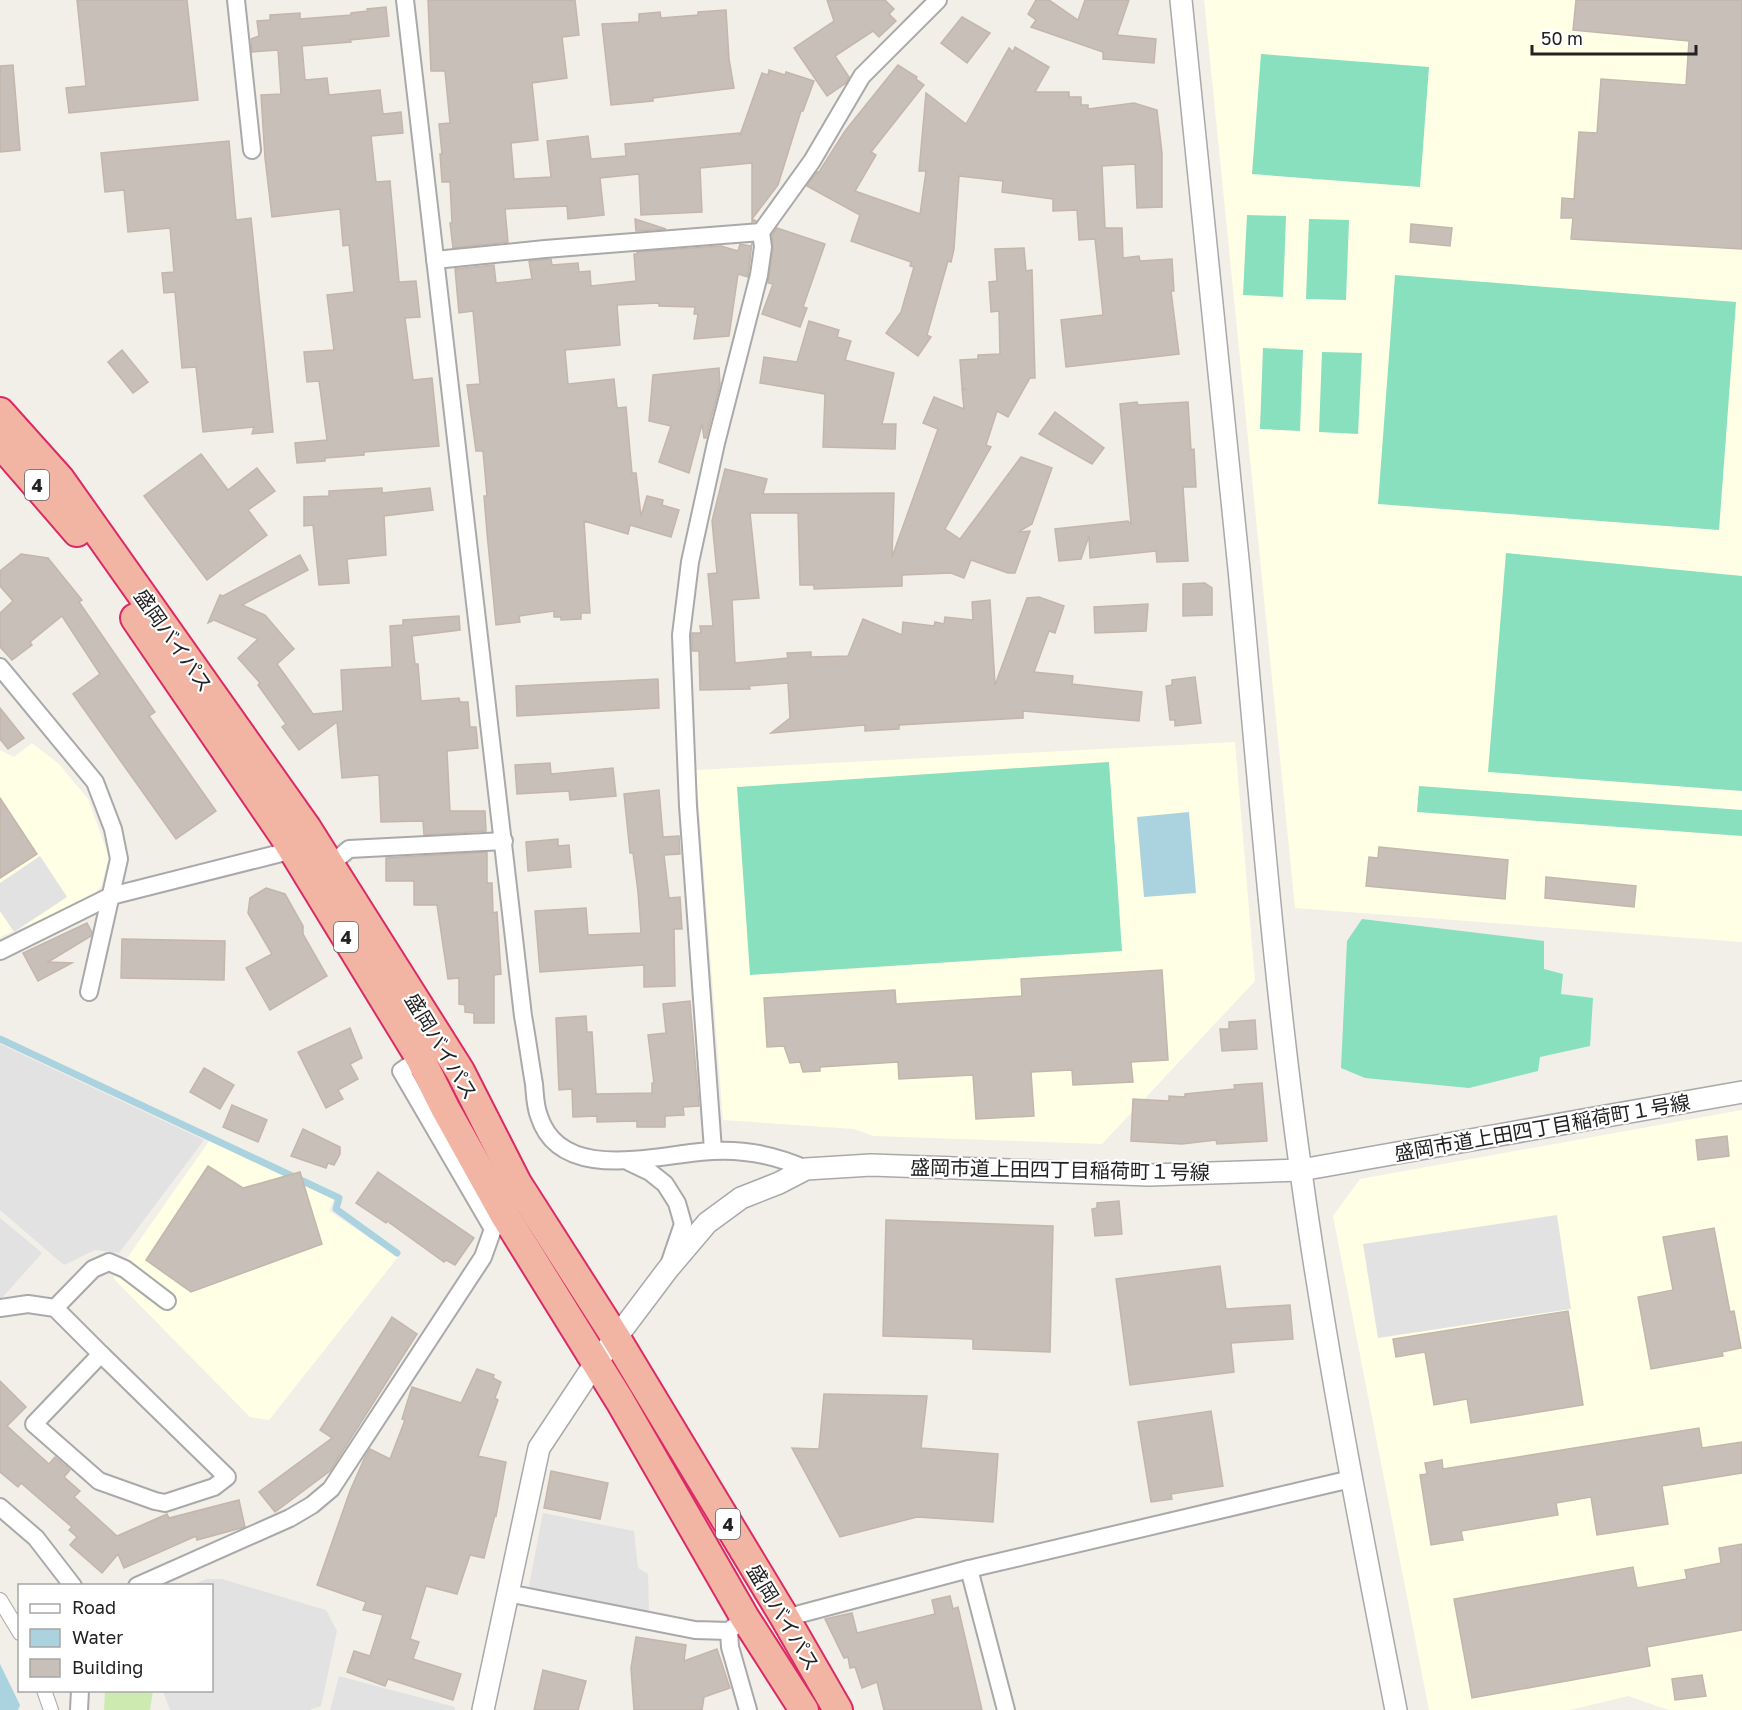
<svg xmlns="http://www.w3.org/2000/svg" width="1742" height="1710" font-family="'Golos Text','Noto Sans JP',sans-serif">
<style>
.education{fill:#ffffe5}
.grass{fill:#cdebb0}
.pitch{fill:#88e0be}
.parking{fill:#e2e2e2}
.water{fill:#aad3df}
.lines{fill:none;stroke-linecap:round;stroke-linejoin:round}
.stream{stroke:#aad3df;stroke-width:7}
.building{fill:#c7bfb8;stroke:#c4b6ab;stroke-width:1.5}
.pedestrian-casing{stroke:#a9a9a9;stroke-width:16}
.minor-casing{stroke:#a9a9a9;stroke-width:20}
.tertiary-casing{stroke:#a9a9a9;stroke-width:24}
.trunk-casing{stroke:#dc2a67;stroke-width:32}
.pedestrian{stroke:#fff;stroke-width:14}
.minor{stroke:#fff;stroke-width:16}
.tertiary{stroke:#fff;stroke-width:21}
.trunk{stroke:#f2b4a3;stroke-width:28}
.labels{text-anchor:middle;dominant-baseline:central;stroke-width:4.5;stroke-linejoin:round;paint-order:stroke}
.shield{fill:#fff;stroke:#646464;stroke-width:1.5}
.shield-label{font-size:18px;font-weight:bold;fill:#222}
.street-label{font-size:20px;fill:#222;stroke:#fff}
</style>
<rect width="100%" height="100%" fill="#f2efe9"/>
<g class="education">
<path d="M1204,0H1742V942L1295,908Z"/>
<path d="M1235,742L1255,981L1102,1144L874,1136L854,1129L723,1120L696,770Z"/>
<path d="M32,743L59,764L88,799L109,857L101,887L86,901L0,937V750L14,757Z"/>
<path d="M1742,1110V1710H1669L1628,1696L1570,1710H1429L1333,1216L1360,1179Z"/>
<path d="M210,1140L334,1198L329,1211L398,1257L269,1420L250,1417L113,1278Z"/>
</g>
<path class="grass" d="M105,1691H153L150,1710H104Z"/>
<g class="pitch">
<path d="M1261,54L1429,67L1420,187L1252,174Z"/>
<path d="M1247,215L1286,216L1283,297L1243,295Z"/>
<path d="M1309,219L1349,220L1346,300L1306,299Z"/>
<path d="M1395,275L1736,302L1719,530L1378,504Z"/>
<path d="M1263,348L1303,350L1300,431L1260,429Z"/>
<path d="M1322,352L1362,353L1358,434L1319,432Z"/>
<path d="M1506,553L1742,576V791L1488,772Z"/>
<path d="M1109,762L1122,951L750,975L737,787Z"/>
<path d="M1419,786L1742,810V836L1417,812Z"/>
<path d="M1362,919L1544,941V969L1563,974L1561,994L1593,998L1590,1046L1540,1057L1538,1071L1469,1088L1365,1078L1341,1068L1347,941Z"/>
</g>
<g class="parking">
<path d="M40,856L67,897L14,932L0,911V883Z"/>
<path d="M0,1044L204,1140L119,1253L95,1250L64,1265L0,1210Z"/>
<path d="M1557,1215L1571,1309L1378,1338L1363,1244Z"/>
<path d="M0,1218L42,1253L0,1300Z"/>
<path d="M543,1513L634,1531L638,1568L648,1574L649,1612L528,1591Z"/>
<path d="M207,1579H222L326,1610L337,1631L321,1706L309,1710H170L163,1691L212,1690V1586L191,1585Z"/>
<path d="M339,1676L455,1707V1710H330Z"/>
</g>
<g class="water">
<path d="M1189,812L1196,893L1144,897L1137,817Z"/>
<path d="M0,1664L20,1705L18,1710H0Z"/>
</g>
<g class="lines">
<path class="stream" d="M0,1039L339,1198L336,1209L397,1253"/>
</g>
<g class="building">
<path d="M77,0H187L198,100L69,113L66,88L86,86Z"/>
<path d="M428,0H575L579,35L562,37L567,78L532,83L538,140L511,143L514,179L551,177L547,141L588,136L591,159L626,156L625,144L739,133L740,135L762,73L768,75L769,70L785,75L786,72L814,81L803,111H801L778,185L752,219L756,221L752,222V163L700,168L702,212L641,215L639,174L600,178L604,215L568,219L567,206L505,209L508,242L453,248L450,223H452L450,182H442L440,154H442L439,124L450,123L445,71H431Z"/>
<path d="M827,0H885L894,9L889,14L896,21L879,37L873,31L835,56L849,77L846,83L827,96L794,48L834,21Z"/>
<path d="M1036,0H1049L1078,20L1085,0H1129L1117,35L1156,39L1154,63L1103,59V52L1031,27L1036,20L1028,14Z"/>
<path d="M1576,0H1742V249L1571,239L1573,218H1561L1562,198L1574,199L1579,132L1597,133L1601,79L1686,85L1689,41L1573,30Z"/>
<path d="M386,7L389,36L350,40L351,42L302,46L305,80L327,78L329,95L380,90L383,114L401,112L403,133L371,136L376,182L390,181L399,282L416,281L420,317L405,318L413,380L432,378L439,446L364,452V455L325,458V461L297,463L295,443L327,440L319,381L307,382L304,352L334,350L327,295L354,292L349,245L343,246L340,209L272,217L265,158L261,95L281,94L278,50L252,52L251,39L259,36L257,21L270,20V15L300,13V19L351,15V13L368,11L367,9Z"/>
<path d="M726,10L729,59L734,88L653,98V101L611,105L602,24L639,22V14L660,12L661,18L698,15V12Z"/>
<path d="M962,17L990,33L967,63L941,43Z"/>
<path d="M1015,47L1049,67L1035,92H1069V97H1081V105H1088V109L1134,103L1157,110L1162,153V207L1137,208L1135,164L1102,166L1105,228H1122L1123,258L1139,256L1140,261L1172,259L1174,291H1171L1179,354L1066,367L1061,320L1103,315L1095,239L1079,240L1077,210L1053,211V199L1002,192L1003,181L959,176L954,249L951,262L948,261L927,335L931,337L918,356L886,333L901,312L914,267L910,266L911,262L851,241L860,215L807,186L817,172H819L845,131L898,65L917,77L916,79L924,85L871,152L876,155L855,191L920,214L926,171H919L926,93L966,124L1009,48L1013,52Z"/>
<path d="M13,65L20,150L0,152V66Z"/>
<path d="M229,141L236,220L251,218L273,432L252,434L254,427L203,432L196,367L182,368L175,292L164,293L162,273L174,272L170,228L128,232L124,190L105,192L101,153Z"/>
<path d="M635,219L666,229L636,231Z"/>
<path d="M1411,224L1452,228L1450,246L1410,242Z"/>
<path d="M777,228L825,244L803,307L807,308L800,327L762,314L773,284L768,283L773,248L772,235Z"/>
<path d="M752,243L748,277L738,274L729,336L694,339L698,314H694L695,307L659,306V303L617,305L620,345L565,350L568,384L614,379L617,408L626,407L632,473H636L641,516L647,496L663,500L662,505L679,510L671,537L630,525L628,534L584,521L590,613H581V619L561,620V617H554V611L519,616L520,622L496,625L487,533L484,496H487L483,451H476L467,385L480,384L473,311L459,313L455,269L494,265L496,283L532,279L529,261L551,259L552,265L578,263L579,272L590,271L591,286L636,281L634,254H637V252L721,246L738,251L740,244L751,246Z"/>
<path d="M1024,248L1026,271L1032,270L1035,378H1030L1008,417L997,411L986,445L991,447L945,529L960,539L1021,457L1052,468L1032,524L1018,532L1030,531L1015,573H1008L971,560L964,578L951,573L902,575V586L814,589V585H800L798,513H750L759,598L732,600L735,663L788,658L787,653L811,652V657L848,656L863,619L902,635L903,622L934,626L935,622L944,624L945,617L973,620L972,602L990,600L995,685L1027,598L1039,597L1064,606L1055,633L1049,631L1034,672L1073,676L1072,684L1142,692L1139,721L1023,711V718L899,725V729L865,731V725L771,733L790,718L788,683L749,686L750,689L700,690L699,651H692V633H701L700,626H713L708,574L717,573L712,521L725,469L767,479L763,494L894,493L892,557L938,429L923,423L934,397L964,409L962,389L966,390L962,387L960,360L978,359V355L1000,354L999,311L991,312L989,282L997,281L995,249Z"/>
<path d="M809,321L839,330L837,337L851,341L845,360L894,373L882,424H896L895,449L823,447L825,394L760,383L764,357L797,362Z"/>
<path d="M122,350L148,382L133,393L108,362Z"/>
<path d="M719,368L720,384L706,438H704L702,424L689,473L659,462L671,426L649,421L653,375Z"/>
<path d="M1137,402L1138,405L1188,402L1191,450L1194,449L1196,487H1183L1188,561L1157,562L1156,551L1090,558L1089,536L1081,559L1059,561L1055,529L1128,521L1131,524L1120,404Z"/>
<path d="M1055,412L1104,448L1092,464L1039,434Z"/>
<path d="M201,454L228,490L257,468L275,491L248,510L267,535L207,580L144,496Z"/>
<path d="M382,488V493L430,488L433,510L384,516L386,555L347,559L349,583L319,585L313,525L304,526V497L329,496V491Z"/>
<path d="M21,554L48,558L82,600L79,602L155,712L149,716L216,811L176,839L73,694L100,674L62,616L30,642L32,645L12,660L0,647V613L13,601L0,586V571Z"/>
<path d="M300,555L308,570L242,605L265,615L294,649L277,664L313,714L343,711L341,670L392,667L390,626L403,625V620L459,616L460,630L412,636L415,664H418L421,701L459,698L460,702H468L470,727H476L478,748L447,751L450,811H485L486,831L424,835L423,821L381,822L379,775L342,778L337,722L299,750L282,727L286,724L258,685L260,683L238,658L258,639L214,620L208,623L220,595L223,596Z"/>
<path d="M1205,583L1212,588V615L1183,616V584Z"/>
<path d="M1148,604L1146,631L1095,633L1094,607Z"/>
<path d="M1195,677L1201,723L1175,726V720H1170L1166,686L1172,685V680Z"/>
<path d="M658,679L659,708L517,716L516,686Z"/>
<path d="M0,708L24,738L8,749L0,739Z"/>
<path d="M550,763L551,774L613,768L616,796L570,800L569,791L517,794L515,765Z"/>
<path d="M659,790L663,837L679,836L680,854L664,855L669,898L680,897L682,929H674L675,986L644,987V965L540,972L535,911L586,908L588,935L641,933L638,892L633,853H630L624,794Z"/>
<path d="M0,798L37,854L0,878Z"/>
<path d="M558,839V846L569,845L571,867L528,871L526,842Z"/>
<path d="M1379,847L1508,860L1505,899L1366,886L1369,857L1378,858Z"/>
<path d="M487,852V883H492L493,913L497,912L501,974L494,975V1023H474V1013L465,1012V1005L459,1004V978L448,979L437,905H414V881H386V858Z"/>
<path d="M1546,877L1636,886L1634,907L1545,898Z"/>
<path d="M266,888L285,894L303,926V934L327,976L270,1010L246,968L272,954L248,913L250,898Z"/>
<path d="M87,923L92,932L91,936L48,962L72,963L38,981L23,953Z"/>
<path d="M122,939L225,941L224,980L121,978Z"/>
<path d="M1162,970L1168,1060L1131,1062L1133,1082L1073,1085L1072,1070L1031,1072L1034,1116L976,1119L973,1075L899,1079L898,1062L820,1067V1071L803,1072L800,1062L790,1063L784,1046L767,1047L764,998L895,990L896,1004L1022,996L1021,979Z"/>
<path d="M690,1001L699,1106L683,1107L684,1115L665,1116V1127H637V1121L597,1122V1116L573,1117L572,1089L559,1090L556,1018L586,1016L587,1032H592L596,1094L652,1093V1083H654L648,1035L666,1033L663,1004Z"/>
<path d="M1255,1020L1257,1049L1222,1051L1220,1029H1229V1022Z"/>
<path d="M350,1028L362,1058L350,1064L358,1079L338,1090L343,1099L326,1108L298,1052Z"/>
<path d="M204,1068L234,1085L220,1109L190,1092Z"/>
<path d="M1262,1083L1267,1141L1217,1144L1216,1140L1182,1144L1131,1141L1133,1099L1169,1101V1096L1185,1097V1094L1235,1089L1234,1085Z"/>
<path d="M232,1105L267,1120L258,1142L223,1127Z"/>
<path d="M303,1129L340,1147V1154L334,1165L328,1163L326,1168L291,1156Z"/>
<path d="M1727,1136L1729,1156L1698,1160L1696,1140Z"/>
<path d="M208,1166L243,1188L300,1172L322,1244L191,1292L146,1260Z"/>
<path d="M378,1172L474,1238L455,1265L446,1260L444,1262L387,1221L386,1223L356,1203Z"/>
<path d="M1119,1201L1122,1234L1095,1236L1092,1209L1097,1208V1203Z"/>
<path d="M886,1220L1053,1226L1050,1352L973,1349V1339L883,1336Z"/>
<path d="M1714,1228L1730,1312L1734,1311L1741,1348L1722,1352L1723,1356L1651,1369L1638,1297L1673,1290L1663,1237Z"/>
<path d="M1220,1266L1226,1309L1290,1305L1293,1339L1231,1343L1234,1372L1130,1385L1116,1279Z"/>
<path d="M1568,1311L1583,1405L1471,1423L1467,1399L1434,1405L1425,1352L1396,1357L1393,1339Z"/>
<path d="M392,1317L417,1334L330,1471L275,1512L259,1492L332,1438L320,1430Z"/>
<path d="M477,1369L494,1375L493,1378L501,1382L495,1398L498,1400L478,1456L506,1462L496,1516L495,1515L484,1558L470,1555L457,1594L426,1586L410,1639L419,1642L413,1659L461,1674L453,1700L388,1679L385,1686L347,1672L354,1651L370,1656L383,1615L363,1610L366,1602L317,1585L350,1491L365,1457L370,1449L390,1459L405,1420L402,1419L412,1387L461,1403Z"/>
<path d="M0,1381L26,1407L7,1426L49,1464L55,1457L70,1470L64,1477L80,1491L74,1497L117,1536L167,1514L169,1518L239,1500L245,1527L197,1540L196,1536L124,1568L118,1554L102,1573L70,1545L77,1537L69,1530L72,1527L21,1483L18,1487L0,1472Z"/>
<path d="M824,1394L927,1396L921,1448L998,1454L993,1522L917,1517L840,1537L792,1448L819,1449Z"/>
<path d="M1211,1411L1223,1486L1171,1494L1172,1499L1151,1502L1138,1422Z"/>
<path d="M1699,1428L1702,1448L1742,1442V1473L1662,1486L1668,1524L1597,1535L1591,1497L1556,1503L1558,1515L1461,1531L1463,1540L1431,1545L1420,1475L1427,1474L1425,1463L1442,1460L1443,1469Z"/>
<path d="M551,1471L608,1483L600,1519L544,1508Z"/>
<path d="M1742,1544V1630L1647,1647L1650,1666L1472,1698L1454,1599L1633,1567L1637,1588L1687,1579L1685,1570L1721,1563L1719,1548Z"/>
<path d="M950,1596L953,1609L958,1607L982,1710H884L877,1682L862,1688L855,1667L850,1668L848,1657L844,1658L825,1619L852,1613L857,1633L935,1614L932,1600Z"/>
<path d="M636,1637L686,1645L684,1661L717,1649L730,1688L704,1697L702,1710H634L631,1668Z"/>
<path d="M543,1670L586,1681L578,1710H534Z"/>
<path d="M1702,1675L1706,1696L1675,1700L1672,1679Z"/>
</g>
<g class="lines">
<g class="pedestrian-casing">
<g id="pedestrian">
<path d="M0,1600L20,1633"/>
<path d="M44,1690L51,1710"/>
</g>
</g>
<g class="minor-casing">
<g id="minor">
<path d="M236,0L252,150"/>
<path d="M405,0L523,1016C527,1038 530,1061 534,1084C535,1094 535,1106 539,1116C561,1186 661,1153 712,1151C744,1149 777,1156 806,1169"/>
<path d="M435,260L545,249L761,232"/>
<path d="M0,667L95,782L113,829L119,859L89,992"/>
<path d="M330,865L349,849L504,841"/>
<path d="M0,951L111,896L301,848"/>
<path d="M713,1150L688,806L681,635L690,562L716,443L759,275L763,247L761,232L812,161L862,76L938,0"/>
<path d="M629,1162L650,1172L665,1184L677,1203L683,1224L670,1262"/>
<path d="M0,1308L28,1304L55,1308L101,1354"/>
<path d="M55,1308L93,1269L109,1262L125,1269L167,1301"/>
<path d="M101,1354L227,1477L214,1487L165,1503L155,1501L99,1481L34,1424Z"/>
<path d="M0,1507L36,1538L73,1586"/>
<path d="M969,1569L1006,1710"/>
<path d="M137,1586L290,1518L312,1505L331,1489L483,1257L493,1229L401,1071L420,1058"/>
<path d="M508,1593L695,1630L729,1631"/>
<path d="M785,1618L969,1569L1351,1479"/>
<path d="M737,1624L729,1631L730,1647L748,1710"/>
<path d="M79,1710L80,1690"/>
</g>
</g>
<g class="tertiary-casing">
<g id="tertiary">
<path d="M1181,0C1199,190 1221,379 1239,569C1258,770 1273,972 1301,1172C1326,1353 1361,1531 1396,1710"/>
<path d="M483,1710L539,1448L596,1362L616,1338L668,1269L707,1223L741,1198L779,1183L806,1169L871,1165L1149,1175L1301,1170L1742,1092"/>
</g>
</g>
<g class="trunk-casing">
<g id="trunk">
<path d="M0,412L60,479L306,827L460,1071L517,1183L616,1338L785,1618L838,1710"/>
<path d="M0,443L77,532"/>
<path d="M135,618L286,839L420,1058L445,1108L504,1214L620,1401L745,1618L804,1710"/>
</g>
</g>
<use href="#pedestrian" class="pedestrian"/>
<use href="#minor" class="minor"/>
<use href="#tertiary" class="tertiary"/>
<use href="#trunk" class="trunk"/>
</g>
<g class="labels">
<g class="shield">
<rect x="25" y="470" width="24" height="30" rx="4.5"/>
<rect x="334" y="922" width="24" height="30" rx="4.5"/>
<rect x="716" y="1509" width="24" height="30" rx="4.5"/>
</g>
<g class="shield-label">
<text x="37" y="485">4</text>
<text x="346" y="937">4</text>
<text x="728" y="1524">4</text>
</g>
<g class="street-label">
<text transform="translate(174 640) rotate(55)">盛岡バイパス</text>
<text transform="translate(442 1046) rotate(59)">盛岡バイパス</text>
<text transform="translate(1542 1127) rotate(-10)">盛岡市道上田四丁目稲荷町１号線</text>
<text transform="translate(1060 1169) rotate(1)">盛岡市道上田四丁目稲荷町１号線</text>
<text transform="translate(784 1617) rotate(59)">盛岡バイパス</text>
</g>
</g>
<rect x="18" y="1584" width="195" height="108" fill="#ffffff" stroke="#a7a7a7" stroke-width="1.5"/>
<rect x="30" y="1604" width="30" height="9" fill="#ffffff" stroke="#a7a7a7" stroke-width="1.5"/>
<text x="72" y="1614" font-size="18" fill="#222222">Road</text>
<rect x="30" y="1629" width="30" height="18" fill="#aad3df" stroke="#a7a7a7" stroke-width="1.5"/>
<text x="72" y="1644" font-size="18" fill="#222222">Water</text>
<rect x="30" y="1659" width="30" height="18" fill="#c7bfb8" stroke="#a7a7a7" stroke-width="1.5"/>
<text x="72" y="1674" font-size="18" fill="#222222">Building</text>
<path d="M1532 45v9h164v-9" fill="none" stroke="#222222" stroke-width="3"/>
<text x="1541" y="45" font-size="18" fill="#222222" stroke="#ffffff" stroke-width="4.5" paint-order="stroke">50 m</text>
</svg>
